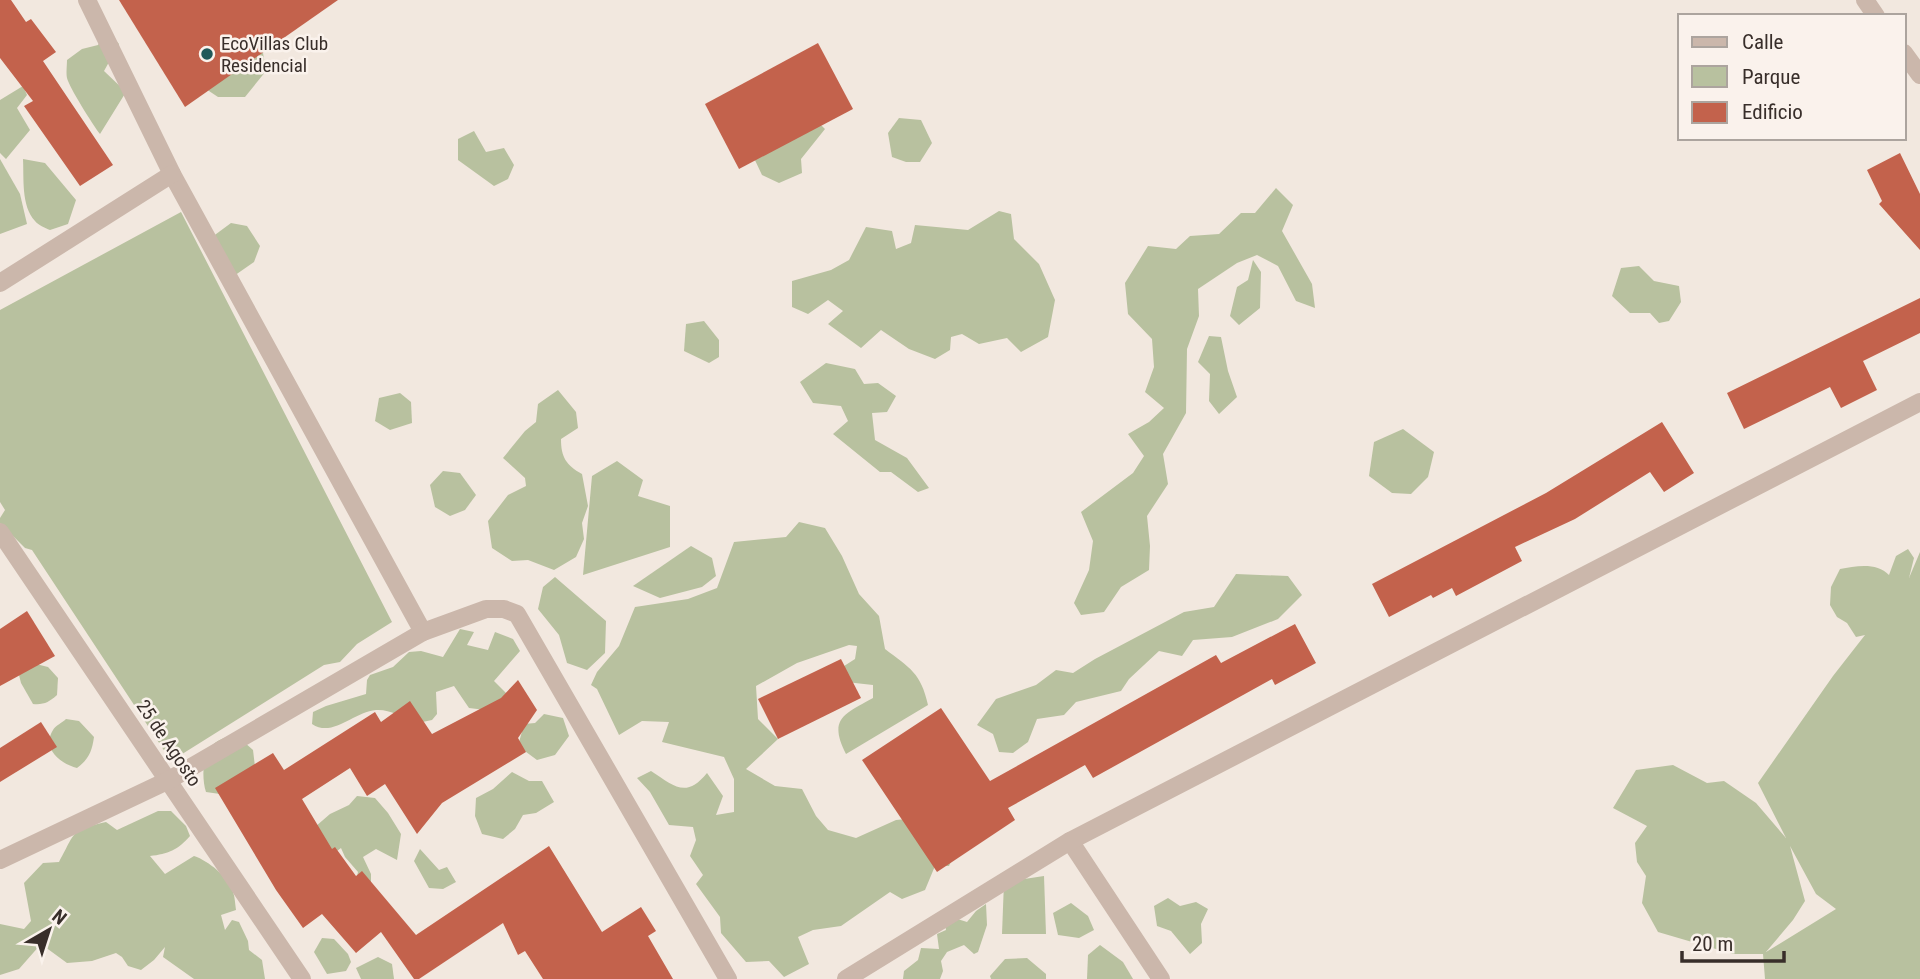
<svg xmlns="http://www.w3.org/2000/svg" width="1920" height="979" font-family="'Roboto Condensed',sans-serif">
<style>
.green{fill:#b8c19f;fill-rule:evenodd}
.building{fill:#c3624c}
.lines{fill:none;stroke-linecap:round;stroke-linejoin:round}
.minor{stroke:#cbb7ab;stroke-width:18}
.poi-dot{fill:#205959;stroke:#faf2ec;stroke-width:2.5}
.labels{text-anchor:middle;dominant-baseline:central;stroke-width:5;stroke-linejoin:round;paint-order:stroke}
.poi-label{font-size:19px;fill:#382e2a;stroke:#faf2ec;text-anchor:start}
.street-label{font-size:19px;fill:#382e2a;stroke:#faf2ec}
</style>
<rect width="100%" height="100%" fill="#f2e8df"/>
<g class="green">
<path d="M106,30L119,44L104,71L126,92L100,134C93,125 69,87 67,78C66,73 67,65 67,60L82,49L98,45Z"/>
<path d="M260,35L266,71L245,97H218L203,87Z"/>
<path d="M23,86L27,95L17,108L30,130L6,159L0,153V100Z"/>
<path d="M899,118L921,120L932,143L920,162H906L892,157L888,133Z"/>
<path d="M819,123L825,129L801,159L802,173L779,183L762,175L753,156Z"/>
<path d="M474,131L486,152L504,148L514,165L508,179L494,186L458,160V139Z"/>
<path d="M0,159L20,194L27,224L0,234Z"/>
<path d="M23,159L45,163L76,200L68,224L50,230C45,228 38,225 35,221C21,206 24,178 23,159Z"/>
<path d="M1276,188L1293,205L1282,231L1312,284L1315,308L1296,301L1278,266L1257,255L1237,263L1198,289L1199,316L1187,349L1186,413L1163,454L1168,484L1147,516L1150,546L1149,570L1121,587L1104,612L1081,615L1074,603L1089,570L1093,541L1081,512L1133,473L1144,456L1128,434L1149,422L1164,408L1145,392L1154,367L1152,339L1128,314L1125,283L1148,246L1176,249L1190,236L1219,234L1241,213H1255Z"/>
<path d="M999,211L1011,214L1014,239L1039,264L1055,300L1048,337L1021,352L1007,338L979,344L962,334L951,337L950,350L935,359L909,349L881,330L861,348L828,324L843,311L828,300L808,314L792,307V281L831,270L849,260L866,227L892,231L896,249L911,243L915,225L968,230Z"/>
<path d="M181,212L392,622L357,644L340,662L324,665L171,761L32,550L25,548L0,523V518L5,510L0,502V310Z"/>
<path d="M231,223L247,226L260,246L254,262L231,278L204,243Z"/>
<path d="M1253,260L1261,272L1260,308L1239,325L1230,316L1237,287L1248,280Z"/>
<path d="M1639,266L1654,281L1679,286L1681,302L1669,321L1659,323L1650,313H1630L1612,296L1621,268Z"/>
<path d="M704,321L719,340V357L709,363L684,351L686,324Z"/>
<path d="M1209,336L1221,337L1228,371L1237,397L1219,414L1209,401L1210,374L1198,362Z"/>
<path d="M826,363L855,369L864,384L878,383L896,396L887,412L872,413L875,440L907,458L929,488L918,492L891,472H880L833,434L848,421L841,406L813,403L800,382Z"/>
<path d="M558,390L576,412L578,428L561,439C561,457 566,465 582,474L588,506L582,523L584,539L576,557L554,570L528,560L512,561L492,548L488,521L508,495L526,486L525,478L503,458L525,431L536,422L538,404Z"/>
<path d="M400,393L411,402L412,423L390,430L375,421L379,398Z"/>
<path d="M1403,429L1434,452L1428,477L1411,494L1392,493L1369,476L1374,442Z"/>
<path d="M617,461L643,480L638,496L670,506V547L583,575L592,476Z"/>
<path d="M443,471L460,473L476,495L465,510L450,516L435,507L430,485Z"/>
<path d="M799,522L825,528L842,556L859,594L879,616L885,649C910,668 921,673 928,705L846,754C828,719 844,714 873,698V685L846,682L841,668L855,659L857,646L849,645L797,663L756,686L758,719L778,739L746,769L775,786L802,789L816,816L828,830L856,838L896,820L916,818L954,855L949,866H935L925,890L902,899L890,892L841,926L813,930L798,937L809,964L784,977L769,961L746,962L721,933L720,917L696,884L703,875L690,856L696,840L693,827L669,825L650,792L637,778L651,771C674,786 686,799 707,773L723,796L716,815L734,812V779L724,757L662,742L669,722L642,721L619,735L597,689L591,685L597,672L619,646L635,607L688,599L717,588L734,542L786,537Z"/>
<path d="M691,546L712,558L716,576L702,587L660,598L633,586Z"/>
<path d="M1908,549L1914,558L1909,578L1920,552V979H1765L1763,954H1733L1658,932L1642,903L1646,876L1637,862L1635,843L1647,826L1613,808L1636,770L1673,765L1707,783L1724,781L1756,803L1786,838L1758,783L1833,676L1865,635L1856,637L1847,623L1837,617L1830,605L1831,587L1840,569C1856,566 1877,562 1889,575L1896,556ZM1790,846L1816,894L1836,909L1766,952L1793,920L1805,901Z"/>
<path d="M1236,574L1288,576L1302,595L1278,619L1232,637L1193,640L1182,656L1159,651L1129,679L1121,691L1076,702L1064,715L1037,719L1028,742L1013,753L999,752L993,734L977,725L996,699L1036,685L1056,670L1073,673L1095,659L1184,612L1214,607Z"/>
<path d="M555,577L606,621L605,653L587,670L567,663L559,635L538,609L543,587Z"/>
<path d="M460,629L474,632L467,645L488,650L495,632L513,639L520,651L494,681L512,699L502,712L469,708L454,686L436,692L437,714L432,720L413,724C402,716 389,709 376,710C353,712 333,738 312,724L313,712L326,706L366,694L367,680L370,675L393,667L409,652L421,651L443,657Z"/>
<path d="M32,663L48,667L58,678L57,695C49,702 44,705 33,704L21,683L18,671Z"/>
<path d="M544,714L563,718L569,736L555,755L537,760L518,746L524,724L535,723Z"/>
<path d="M66,719L79,721L94,737C92,751 89,759 77,768C61,764 41,749 53,730C55,726 63,722 66,719Z"/>
<path d="M235,734L253,750L256,775L220,794L206,792C202,780 202,758 210,748C216,740 226,737 235,734Z"/>
<path d="M512,772L529,781H542L554,802L536,813L523,815L515,829L503,839L482,834L475,816L476,798L493,789Z"/>
<path d="M357,796L375,798L388,813L401,834L397,860L376,849L363,857L371,874V889L352,897L358,872L345,857L341,848L329,857L308,833L330,814L349,805Z"/>
<path d="M158,811H171L186,826L190,836C178,850 168,854 150,856L165,874L194,856C209,861 228,877 233,892C235,897 235,904 236,910L221,915L225,930L232,920L239,922L248,941L249,950L262,960L265,979H194L163,957L165,947L154,960L141,970L128,966L122,957L116,953L92,961L67,963L41,944L19,969L0,975V924L24,929L31,921L24,883L43,863L59,862C76,832 69,831 106,822L117,830Z"/>
<path d="M420,849L439,870L447,867L456,882L443,889L429,888L414,861Z"/>
<path d="M1044,876L1046,934H1002L1004,882Z"/>
<path d="M1168,898L1180,906L1196,902L1208,909L1201,924L1202,943L1190,954L1171,931L1157,926L1154,906Z"/>
<path d="M1071,903L1088,916L1094,930L1079,938L1058,935L1053,913Z"/>
<path d="M986,904L987,925L978,952L974,954L964,945L947,952L941,961L943,971L940,979H903L904,971L918,960L921,948L939,949L937,934L946,930L944,919L951,917L967,922L976,911Z"/>
<path d="M322,938L334,939L348,954L351,962L346,971L327,974L314,952Z"/>
<path d="M1100,945L1123,962L1133,979H1087L1088,955Z"/>
<path d="M378,957L392,964L394,979H361L356,968Z"/>
<path d="M1027,958L1046,974V979H991L990,976L1005,959Z"/>
</g>
<g class="building">
<path d="M0,0H11L26,22L31,19L56,52L43,61L113,165L80,186L24,106L33,101L0,58Z"/>
<path d="M119,0H338L185,107Z"/>
<path d="M818,43L853,109L739,169L705,104Z"/>
<path d="M1900,153L1920,194V250L1879,204L1882,201L1867,170Z"/>
<path d="M1920,298V333L1863,361L1877,390L1841,408L1830,387L1744,429L1727,393Z"/>
<path d="M1662,422L1694,473L1664,492L1650,472L1575,519L1515,547L1522,561L1456,596L1452,588L1433,598L1431,595L1389,617L1372,584L1546,493Z"/>
<path d="M27,611L55,656L0,686V629Z"/>
<path d="M1295,624L1316,663L1275,685L1272,679L1093,778L1085,765L1008,808L1015,820L937,872L862,760L941,708L990,781L1216,655L1221,663Z"/>
<path d="M841,659L861,698L778,739L758,699Z"/>
<path d="M518,680L537,710L518,738L526,752L442,803L417,834L385,784L367,796L350,768L302,799L332,849L335,847L356,876L362,871L416,935L549,846L602,932L641,907L656,931L648,936L673,979H543L525,951L518,955L503,923L419,979H414L381,932L356,953L322,914L303,928L276,890L215,788L273,753L284,770L375,712L381,722L410,701L432,734L501,698Z"/>
<path d="M41,722L57,747L0,782V748Z"/>
</g>
<g class="lines">
<g class="minor">
<path d="M87,0L172,174L423,632"/>
<path d="M1865,0L1876,16"/>
<path d="M1904,53L1920,75"/>
<path d="M0,283L172,174"/>
<path d="M0,532L302,979"/>
<path d="M1070,841L1161,979"/>
<path d="M0,860L169,780L423,632L486,609H504L517,614L728,979"/>
<path d="M846,979L1070,841L1920,402"/>
</g>
</g>
<circle class="poi-dot" cx="207" cy="54" r="7"/>
<g class="labels">
<g class="poi-label">
<text x="221" y="43">EcoVillas Club<tspan x="221" dy="22">Residencial</tspan></text>
</g>
<g class="street-label">
<text transform="translate(169 743) rotate(56)">25 de Agosto</text>
</g>
</g>
<rect x="1678" y="14" width="228" height="126" fill="#faf2ec" stroke="#aca49e" stroke-width="2"/>
<rect x="1692" y="37" width="35" height="10" fill="#cbb7ab" stroke="#aca49e" stroke-width="2"/>
<text x="1742" y="49" font-size="21" fill="#382e2a">Calle</text>
<rect x="1692" y="66" width="35" height="21" fill="#b8c19f" stroke="#aca49e" stroke-width="2"/>
<text x="1742" y="84" font-size="21" fill="#382e2a">Parque</text>
<rect x="1692" y="102" width="35" height="21" fill="#c3624c" stroke="#aca49e" stroke-width="2"/>
<text x="1742" y="119" font-size="21" fill="#382e2a">Edificio</text>
<g transform="translate(49 930) rotate(39)" stroke="#faf2ec" stroke-width="5" paint-order="stroke">
<path d="M0-5L12 26L0 18L-12 26Z" fill="#382e2a"/>
<text y="-10" font-size="19" font-weight="bold" text-anchor="middle" fill="#382e2a">N</text>
</g>
<path d="M1682 951v10h102v-10" fill="none" stroke="#382e2a" stroke-width="3.5"/>
<text x="1692" y="951" font-size="21" fill="#382e2a" stroke="#faf2ec" stroke-width="5" paint-order="stroke">20 m</text>
</svg>
